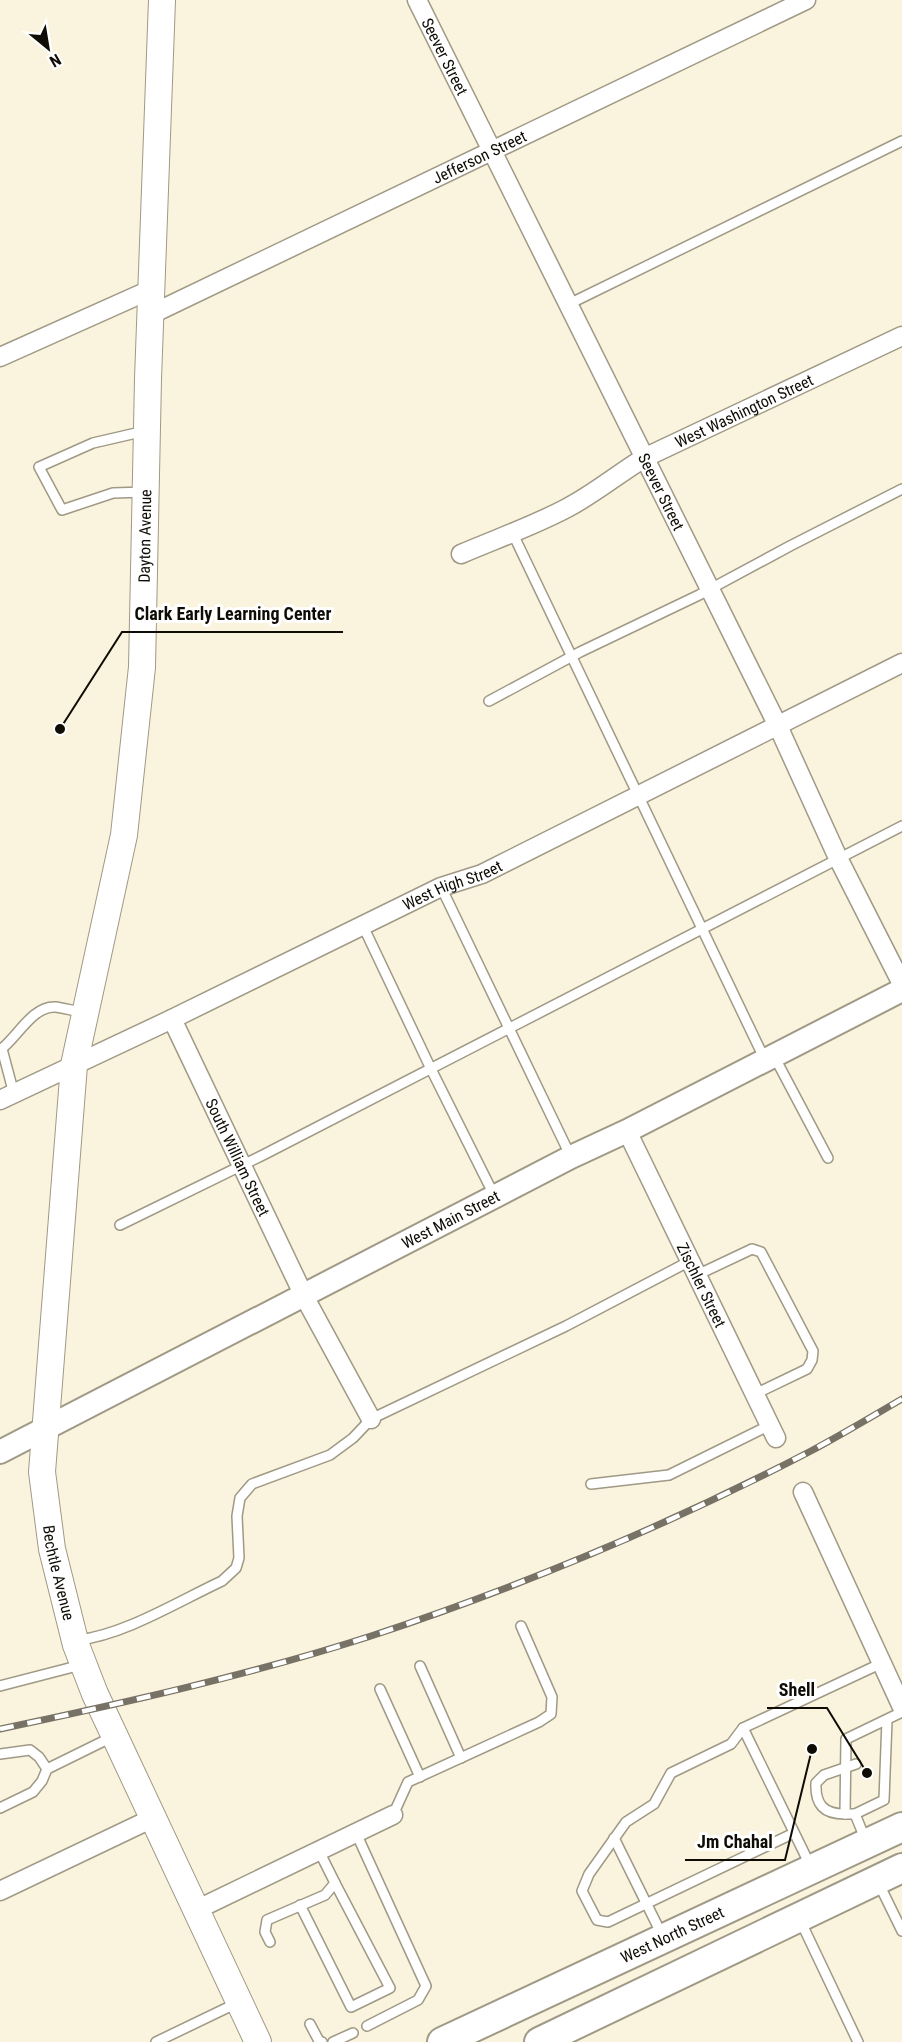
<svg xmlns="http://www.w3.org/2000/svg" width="902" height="2042" font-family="'Roboto Condensed',sans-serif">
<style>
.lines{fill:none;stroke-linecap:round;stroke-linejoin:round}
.service-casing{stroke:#9f9985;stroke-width:12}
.minor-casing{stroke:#9f9985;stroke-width:21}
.tertiary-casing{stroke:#9f9985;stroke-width:26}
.secondary-casing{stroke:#9f9985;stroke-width:28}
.primary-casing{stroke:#9f9985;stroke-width:32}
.service{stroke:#fff;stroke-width:9}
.minor{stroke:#fff;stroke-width:18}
.tertiary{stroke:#fff;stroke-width:22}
.secondary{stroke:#fff;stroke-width:26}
.primary{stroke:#fff;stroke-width:28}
.rail-casing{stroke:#777265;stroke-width:7}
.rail{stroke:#fff;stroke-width:4.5;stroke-dasharray:14;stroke-linecap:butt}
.labels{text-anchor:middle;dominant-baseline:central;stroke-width:6;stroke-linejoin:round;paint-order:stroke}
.street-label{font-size:16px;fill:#0e0c05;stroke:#fff}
.leader{fill:none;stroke:#0e0c05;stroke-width:2}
.callout-dot{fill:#0e0c05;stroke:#fff;stroke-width:2}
.callout-label{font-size:18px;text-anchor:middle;font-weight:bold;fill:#0e0c05;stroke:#fff;stroke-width:6;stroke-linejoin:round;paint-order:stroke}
</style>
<rect width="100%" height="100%" fill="#faf3de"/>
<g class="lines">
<g class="service-casing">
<g id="service">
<path d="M569,304L902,141"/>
<path d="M145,492L113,493L62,510L39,467L93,443L145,431"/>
<path d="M512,532L765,1060"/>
<path d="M489,701L580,652L699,595L790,546L902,489"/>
<path d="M441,887L571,1157"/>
<path d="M363,926L431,1069L495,1197"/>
<path d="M2,1049L14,1094"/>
<path d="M0,1050C17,1038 32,1006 55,1007C64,1008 74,1011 83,1012"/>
<path d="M774,1056L828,1158"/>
<path d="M120,1225L265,1154L902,826"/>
<path d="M697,1275L752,1249L761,1252L813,1351L812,1360L807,1369L755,1394"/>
<path d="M591,1484L669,1475L770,1425"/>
<path d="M78,1640C124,1635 179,1601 222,1581L236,1568L239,1558L237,1516L240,1498L252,1484L330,1455L353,1438L371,1419L566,1326L690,1261"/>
<path d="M420,1666L461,1758"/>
<path d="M0,1686L81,1665"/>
<path d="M380,1689L420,1777"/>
<path d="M887,1720L884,1800L855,1814H845L846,1739L902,1712"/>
<path d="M743,1728L811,1867"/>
<path d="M0,1754L30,1750L39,1757L47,1769"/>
<path d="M0,1808L33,1792L42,1781L47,1769L112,1737"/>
<path d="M845,1814C824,1814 815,1805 816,1783L824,1775L856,1764"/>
<path d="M855,1814L866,1841"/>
<path d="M393,1815L408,1782L539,1722L551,1714L552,1697L521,1626"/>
<path d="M356,1833L426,1986L418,2000L367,2026"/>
<path d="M794,1833L608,1922L597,1920L582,1891L589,1874L626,1822L654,1804L671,1773L731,1744L743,1728L882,1663"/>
<path d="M614,1838L662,1935"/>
<path d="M878,1882L902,1931"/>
<path d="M300,1905L351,2007L390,1988L335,1883"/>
<path d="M800,1920L858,2042"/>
<path d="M270,1942L265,1932L267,1920L325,1895L335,1883L319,1851"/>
<path d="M310,2024L319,2041L322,2042"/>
<path d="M156,2042L237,2003"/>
<path d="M333,2042L353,2033"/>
</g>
</g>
<g class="minor-casing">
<g id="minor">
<path id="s1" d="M417,0L778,726L838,858L902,984"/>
<path id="s2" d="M152,314L806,0"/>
<path d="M0,357L152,289"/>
<path id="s3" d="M461,554C496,539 533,526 567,508C594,494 618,474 644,458L902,336"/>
<path id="s4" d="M172,1019L304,1296L371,1419"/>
<path id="s5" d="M0,1100L172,1019L441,887L482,874L902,663"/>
<path id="s6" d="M627,1131L776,1438"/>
<path d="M803,1492L902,1707"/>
<path d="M0,1891L153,1818"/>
<path d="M196,1910L393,1815"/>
</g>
</g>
<g class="tertiary-casing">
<g id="tertiary">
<path id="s7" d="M0,1452L571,1157L627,1131L902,990"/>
</g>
</g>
<g class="secondary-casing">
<g id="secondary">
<path id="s8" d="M162,0L148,379L142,667L124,835L74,1065L42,1472L52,1549L76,1645L95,1694L258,2042"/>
</g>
</g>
<g class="primary-casing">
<g id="primary">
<path id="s9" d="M442,2042L902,1827"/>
<path d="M539,2042L902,1868"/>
</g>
</g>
<use href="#service" class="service"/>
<use href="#minor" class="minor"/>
<use href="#tertiary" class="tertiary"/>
<use href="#secondary" class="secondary"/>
<use href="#primary" class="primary"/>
<g class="rail-casing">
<path id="rail" d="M0,1729C124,1703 250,1675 371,1636C522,1586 669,1525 809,1452C841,1435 871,1417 902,1399"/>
</g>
<use href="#rail" class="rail"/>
</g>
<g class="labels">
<g class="street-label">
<text stroke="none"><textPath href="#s1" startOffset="63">Seever Street</textPath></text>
<text stroke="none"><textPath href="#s2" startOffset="363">Jefferson Street</textPath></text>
<text stroke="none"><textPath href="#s3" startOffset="318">West Washington Street</textPath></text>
<text stroke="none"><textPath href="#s1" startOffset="549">Seever Street</textPath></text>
<text transform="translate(145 536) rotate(-89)">Dayton Avenue</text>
<text stroke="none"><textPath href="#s5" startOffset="501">West High Street</textPath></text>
<text stroke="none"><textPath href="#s4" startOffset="153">South William Street</textPath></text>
<text stroke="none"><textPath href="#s7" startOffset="507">West Main Street</textPath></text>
<text stroke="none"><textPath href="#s6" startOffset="171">Zischler Street</textPath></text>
<text stroke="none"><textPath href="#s8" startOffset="1582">Bechtle Avenue</textPath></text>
<text stroke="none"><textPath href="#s9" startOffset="254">West North Street</textPath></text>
</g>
</g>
<path class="leader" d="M60 729L122 632H343M867 1773L827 1708H767M812 1749L785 1860H685"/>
<g class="callout-dot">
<circle cx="60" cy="729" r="6"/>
<circle cx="867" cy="1773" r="6"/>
<circle cx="812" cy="1749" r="6"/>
</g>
<g class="callout-label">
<text x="233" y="620">Clark Early Learning Center</text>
<text x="797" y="1696">Shell</text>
<text x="735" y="1848">Jm Chahal</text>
</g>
<g transform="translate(48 48) rotate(150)" stroke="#ffffff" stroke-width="4.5" paint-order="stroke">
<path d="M0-4.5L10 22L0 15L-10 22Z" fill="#0e0c05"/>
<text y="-9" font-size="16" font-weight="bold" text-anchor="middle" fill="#0e0c05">N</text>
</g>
</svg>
